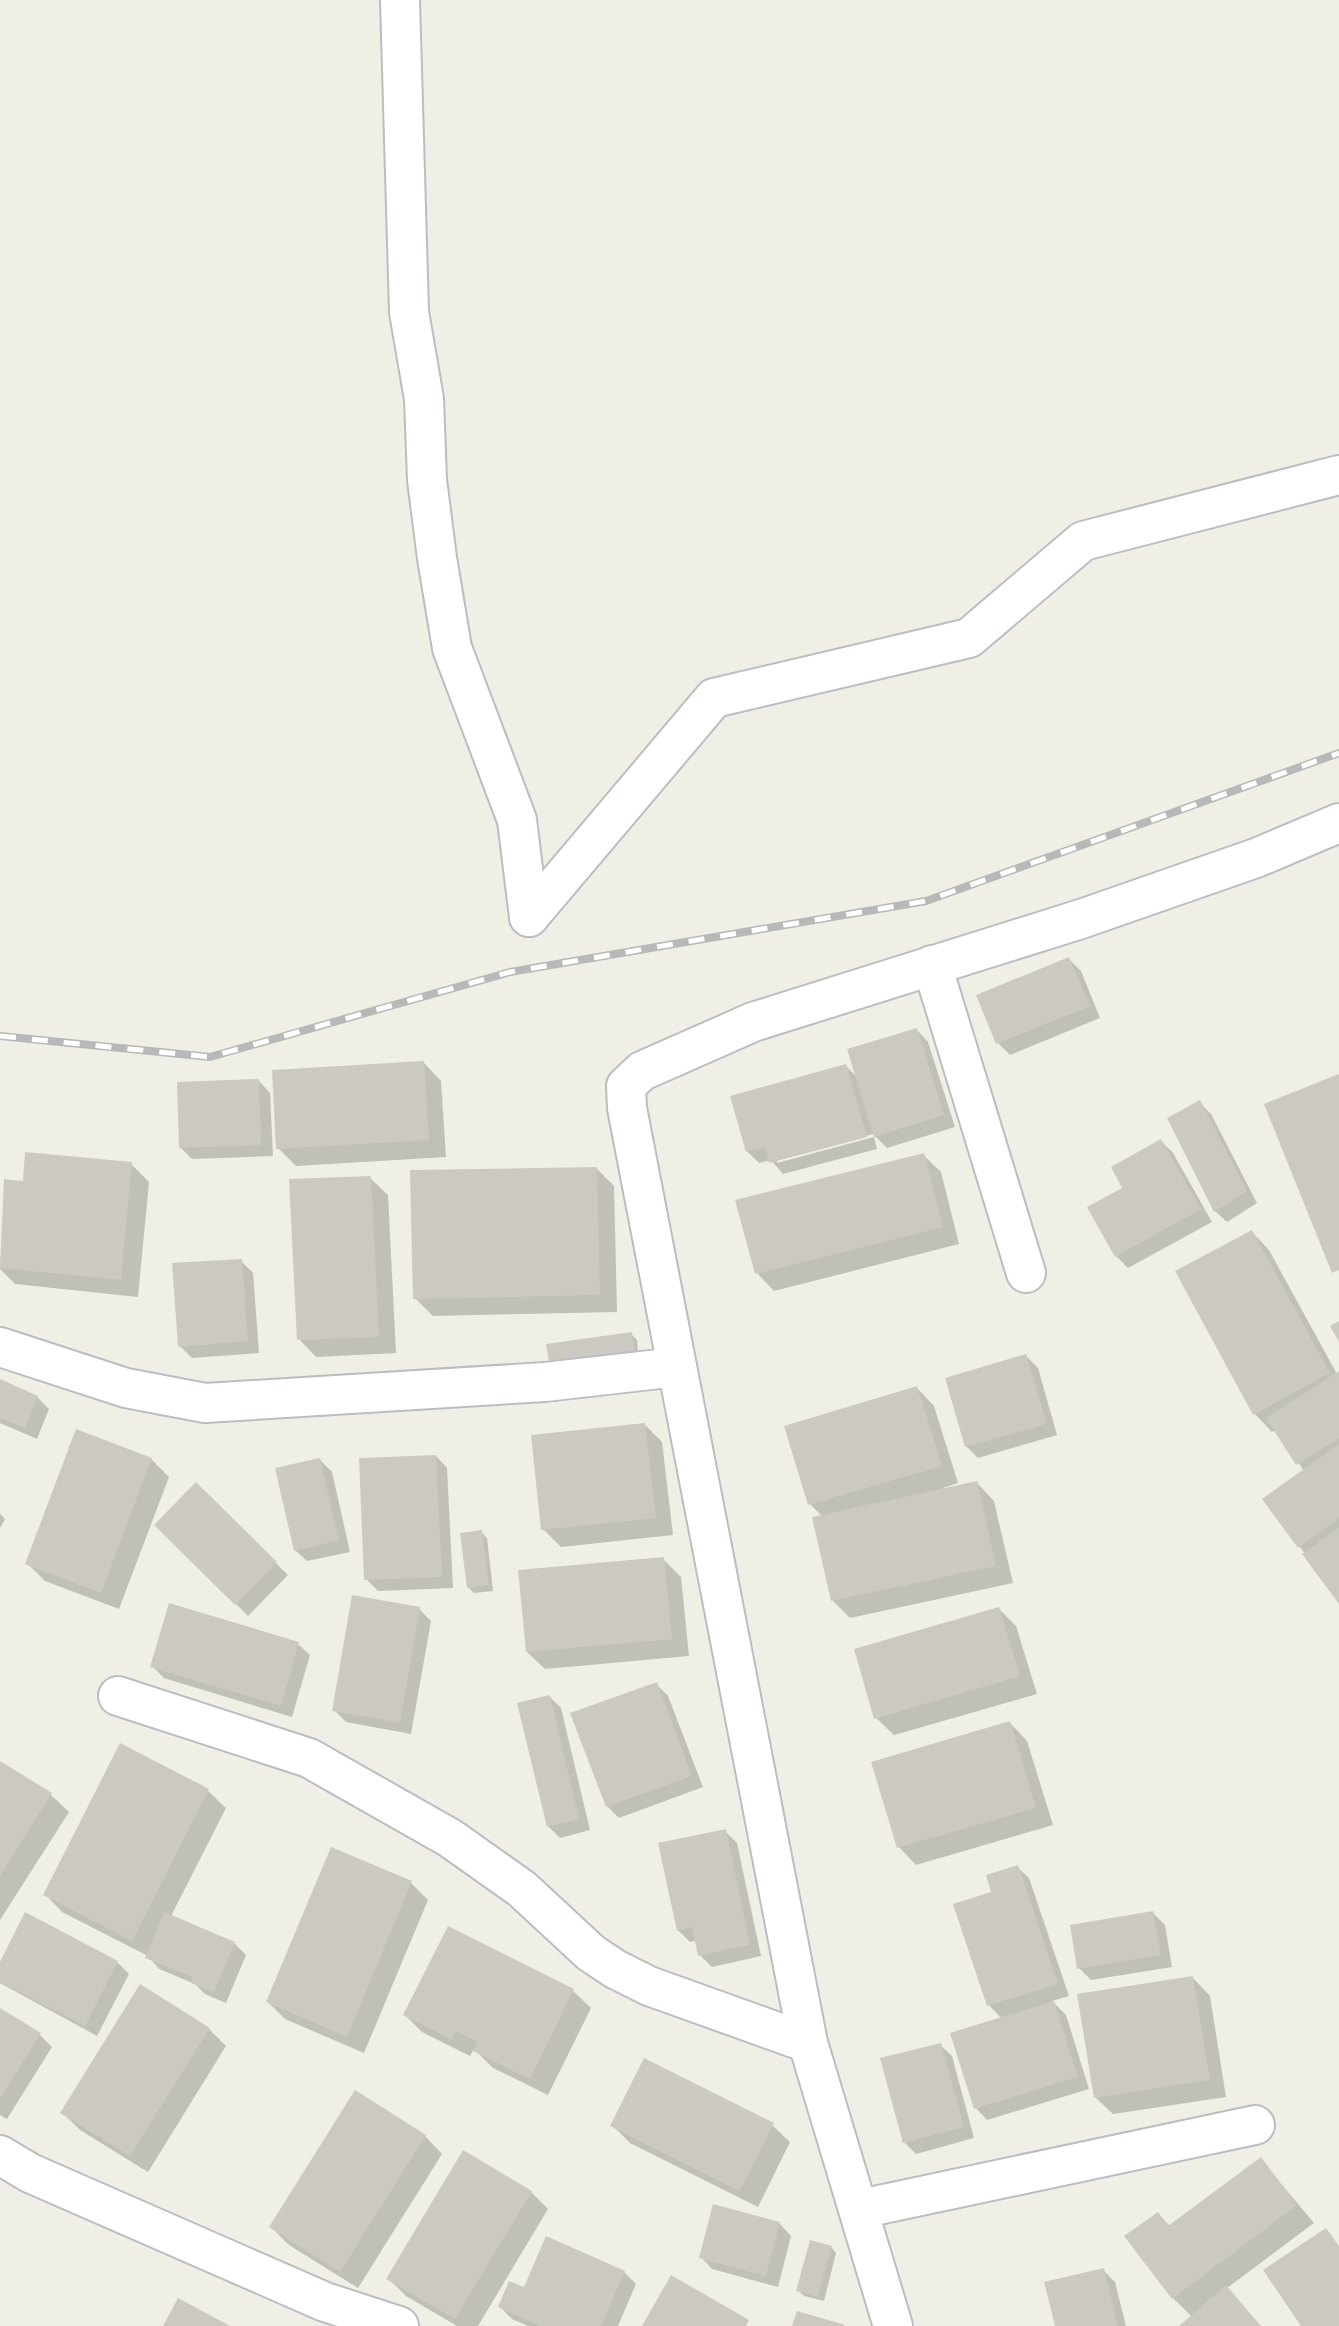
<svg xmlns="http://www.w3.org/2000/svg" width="1339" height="2326" font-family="Karla,sans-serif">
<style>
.shadow{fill:#0003}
.building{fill:#ccc9c3}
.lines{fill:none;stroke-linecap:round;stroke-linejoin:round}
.minor-casing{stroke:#bbbdc2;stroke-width:42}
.minor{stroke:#fff;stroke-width:38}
.rail-casing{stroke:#b7b8b8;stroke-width:8}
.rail{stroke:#fff;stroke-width:5;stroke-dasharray:16;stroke-linecap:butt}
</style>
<rect width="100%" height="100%" fill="#f0efe6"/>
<g class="shadow">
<path d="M1069,959L1081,971L1100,1018L1010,1055L998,1043Z"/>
<path d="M917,1030L928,1042L955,1127L887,1148L873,1134L777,1160V1163L874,1137L877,1149L783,1174L771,1160L759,1163L747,1151L846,1066L858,1078Z"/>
<path d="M424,1063L441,1081L446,1157L296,1166L278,1148Z"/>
<path d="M259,1081L270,1093L273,1156L192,1159L180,1147Z"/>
<path d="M1199,1102L1211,1114L1257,1203L1227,1222L1215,1211Z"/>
<path d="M1161,1141L1173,1153L1212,1222L1128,1268L1116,1256Z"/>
<path d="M923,1155L941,1172L959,1244L774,1291L757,1273Z"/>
<path d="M131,1164L149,1182L138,1297L15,1284L0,1269L6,1181L24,1183Z"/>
<path d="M596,1168L614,1186L617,1312L433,1316L415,1298Z"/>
<path d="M370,1178L388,1195L396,1353L316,1357L299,1339Z"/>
<path d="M1252,1232L1269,1250L1337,1374L1339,1373V1601L1300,1547L1304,1471L1276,1430L1272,1432L1255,1414L1177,1272Z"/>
<path d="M241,1261L253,1273L259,1353L192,1358L180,1346Z"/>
<path d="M631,1334L637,1340L639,1361L549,1345Z"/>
<path d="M1026,1356L1038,1368L1057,1435L978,1458L966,1446Z"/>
<path d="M0,1381L37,1397L49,1409L37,1439L0,1423Z"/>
<path d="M917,1388L934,1406L958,1483L943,1488L944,1490L977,1483L994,1501L1013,1583L850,1618L833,1601L822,1516L810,1504Z"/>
<path d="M644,1424L662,1442L673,1535L561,1547L543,1529Z"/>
<path d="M436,1456L447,1468L453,1588L378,1591L366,1579Z"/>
<path d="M151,1459L169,1477L119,1609L45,1581L27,1563Z"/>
<path d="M320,1460L332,1472L350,1552L307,1561L295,1550Z"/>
<path d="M196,1485L288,1575L248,1616L157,1525Z"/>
<path d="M0,1514L5,1519L0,1528Z"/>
<path d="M481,1532L487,1538L493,1591L474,1593L468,1587Z"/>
<path d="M663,1559L681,1577L689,1656L545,1669L527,1652Z"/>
<path d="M419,1609L431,1621L411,1734L346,1722L334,1710Z"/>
<path d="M999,1609L1016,1626L1037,1694L894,1735L876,1718Z"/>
<path d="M298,1644L310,1655L292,1717L164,1678L152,1666Z"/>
<path d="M656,1684L668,1696L703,1787L619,1818L607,1806Z"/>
<path d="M549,1696L561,1708L590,1830L560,1838L548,1826Z"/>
<path d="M1010,1723L1027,1741L1053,1825L916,1865L899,1847Z"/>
<path d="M120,1746L208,1791L226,1808L171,1916L234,1943L246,1955L226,2003L205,1994L195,1984L159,1969L148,1956L62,1912L45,1894Z"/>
<path d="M0,1763L51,1795L69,1812L0,1920Z"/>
<path d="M725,1831L737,1843L761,1956L712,1967L700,1955L697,1940L690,1942L678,1930Z"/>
<path d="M1017,1867L1029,1878L1069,1996L1052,2001L1066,2015L1089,2089L987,2120L976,2108L1002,2019L989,2005Z"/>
<path d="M411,1883L428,1900L364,2053L285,2019L268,2002Z"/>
<path d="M1153,1913L1165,1925L1172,1967L1091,1980L1079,1968Z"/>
<path d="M448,1928L573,1991L591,2008L548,2095L493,2068L474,2049L470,2056L422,2032L405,2015Z"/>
<path d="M117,1962L129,1974L97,2036L0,1983V1966Z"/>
<path d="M1193,1978L1210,1996L1226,2097L1113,2114L1095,2097Z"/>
<path d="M0,2010L40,2035L52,2047L7,2119L0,2115Z"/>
<path d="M209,2029L226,2046L148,2172L80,2130L62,2112Z"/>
<path d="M940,2045L952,2056L974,2138L916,2154L904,2142Z"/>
<path d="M772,2125L790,2142L758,2207L630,2143L613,2126Z"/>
<path d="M425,2136L442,2154L358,2288L289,2245L271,2227Z"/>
<path d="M1260,2159L1314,2223L1227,2288L1260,2326H1181L1192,2317L1173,2298L1126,2237L1158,2214L1171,2227Z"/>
<path d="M531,2192L548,2209L478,2326H457L406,2296L389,2279Z"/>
<path d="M780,2224L791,2236L778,2287L712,2269L701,2257Z"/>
<path d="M831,2247L836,2253L824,2301L804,2296L798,2290Z"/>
<path d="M1103,2270L1115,2282L1126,2326H1057Z"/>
<path d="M624,2272L636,2284L618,2326H528L512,2319L500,2307L525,2289Z"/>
</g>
<g class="building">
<path d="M1069,957L1090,1006L996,1044L976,995Z"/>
<path d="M917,1028L944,1115L874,1137L847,1049Z"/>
<path d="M424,1061L429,1140L276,1149L272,1070Z"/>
<path d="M846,1064L867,1137L769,1163L765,1147L746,1152L730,1096Z"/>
<path d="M1339,1074V1270L1332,1273L1264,1104Z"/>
<path d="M259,1079L261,1145L179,1148L177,1082Z"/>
<path d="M1200,1100L1247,1191L1214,1212L1167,1118Z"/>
<path d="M1161,1139L1201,1209L1115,1257L1087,1207L1122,1188L1111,1167Z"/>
<path d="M25,1152L132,1162L121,1280L0,1268L4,1179L23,1181Z"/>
<path d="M924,1153L943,1227L755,1274L735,1200Z"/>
<path d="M597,1167L600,1295L413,1299L410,1170Z"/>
<path d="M371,1176L379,1337L297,1340L289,1179Z"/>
<path d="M1252,1230L1330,1373L1253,1415L1175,1271Z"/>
<path d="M242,1259L248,1341L178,1347L172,1263Z"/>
<path d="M1339,1321V1342L1330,1326Z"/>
<path d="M632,1332L635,1356L550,1367L546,1344Z"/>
<path d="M1026,1354L1047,1424L965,1447L945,1378Z"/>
<path d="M1339,1371V1438L1296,1465L1266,1418Z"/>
<path d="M0,1379L38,1396L25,1428L0,1418Z"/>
<path d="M917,1386L942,1466L808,1505L784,1426Z"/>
<path d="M645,1423L656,1518L541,1530L531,1435Z"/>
<path d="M76,1429L152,1458L101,1593L25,1564Z"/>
<path d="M1339,1444V1518L1298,1548L1262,1499Z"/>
<path d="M436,1455L442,1577L364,1580L359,1458Z"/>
<path d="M320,1458L339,1540L294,1551L275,1468Z"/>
<path d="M977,1481L996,1566L831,1601L812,1517Z"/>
<path d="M196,1482L277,1562L235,1605L154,1525Z"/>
<path d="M1339,1527V1604L1302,1554Z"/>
<path d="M482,1530L489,1585L467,1588L460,1533Z"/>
<path d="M664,1557L672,1639L526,1652L518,1570Z"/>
<path d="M352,1595L420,1607L400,1723L332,1711Z"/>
<path d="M169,1603L299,1642L281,1706L150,1667Z"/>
<path d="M999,1607L1020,1676L874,1719L854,1649Z"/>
<path d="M657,1682L692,1776L606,1807L570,1713Z"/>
<path d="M550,1695L579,1819L547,1827L517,1703Z"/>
<path d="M1010,1721L1036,1808L897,1848L871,1762Z"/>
<path d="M120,1743L209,1789L132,1941L43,1895Z"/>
<path d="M0,1761L52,1793L0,1876Z"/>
<path d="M726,1829L750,1945L698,1956L692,1927L677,1931L658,1843Z"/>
<path d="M331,1847L412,1881L347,2037L266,2002Z"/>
<path d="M1018,1865L1058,1984L987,2006L953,1904L991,1892L986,1875Z"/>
<path d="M1153,1911L1161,1955L1077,1969L1070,1925Z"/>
<path d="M25,1912L118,1961L85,2026L0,1982V1962Z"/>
<path d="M164,1912L235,1942L214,1992L191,1983L193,1977L145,1958Z"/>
<path d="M448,1926L574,1989L530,2079L473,2051L478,2042L456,2031L452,2040L403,2015Z"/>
<path d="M1193,1976L1210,2080L1094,2098L1077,1994Z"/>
<path d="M140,1984L210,2028L130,2156L60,2113Z"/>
<path d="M1054,2001L1078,2077L974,2109L950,2033Z"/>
<path d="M0,2008L41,2033L0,2099Z"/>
<path d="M941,2043L964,2127L903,2143L880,2058Z"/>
<path d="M644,2058L774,2123L740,2191L610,2126Z"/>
<path d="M355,2090L426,2135L340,2272L269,2227Z"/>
<path d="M463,2150L532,2191L455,2319L386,2279Z"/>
<path d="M1261,2157L1297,2205L1172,2299L1124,2236L1158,2212L1168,2226Z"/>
<path d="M713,2204L780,2222L766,2276L699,2258Z"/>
<path d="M1326,2228L1339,2246V2326H1301L1263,2270Z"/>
<path d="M546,2236L625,2271L601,2326H540L498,2307L509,2281L524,2287Z"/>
<path d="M810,2240L832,2246L818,2297L796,2291Z"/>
<path d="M1104,2268L1118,2326H1055L1044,2282Z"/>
<path d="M671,2275L749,2320L746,2326H642Z"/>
<path d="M1226,2285L1261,2326H1179Z"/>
<path d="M178,2298L230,2326H163Z"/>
<path d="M797,2311L845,2325L844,2326H792Z"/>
</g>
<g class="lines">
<g class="minor-casing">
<g id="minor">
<path d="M400,0L409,312L424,399L427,480L437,558L452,648L517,820L529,917"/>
<path d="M529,917L714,698L969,638L1083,541L1339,475"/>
<path d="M932,965L1026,1273"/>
<path d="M0,1347L126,1388L205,1403L545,1382L677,1367"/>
<path d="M118,1696L309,1758L450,1838L522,1889L591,1953L615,1969L649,1986L808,2043"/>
<path d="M0,2155L30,2173L325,2302L399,2326"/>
<path d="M860,2209L1255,2125"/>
<path d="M893,2326L808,2043L627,1108L626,1086L642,1071L753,1022L1081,919L1256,858L1339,823"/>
</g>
</g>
<use href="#minor" class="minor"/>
<g class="rail-casing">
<path id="rail" d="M0,1036L210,1057L510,972L926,901L1339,753"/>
</g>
<use href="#rail" class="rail"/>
</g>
</svg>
